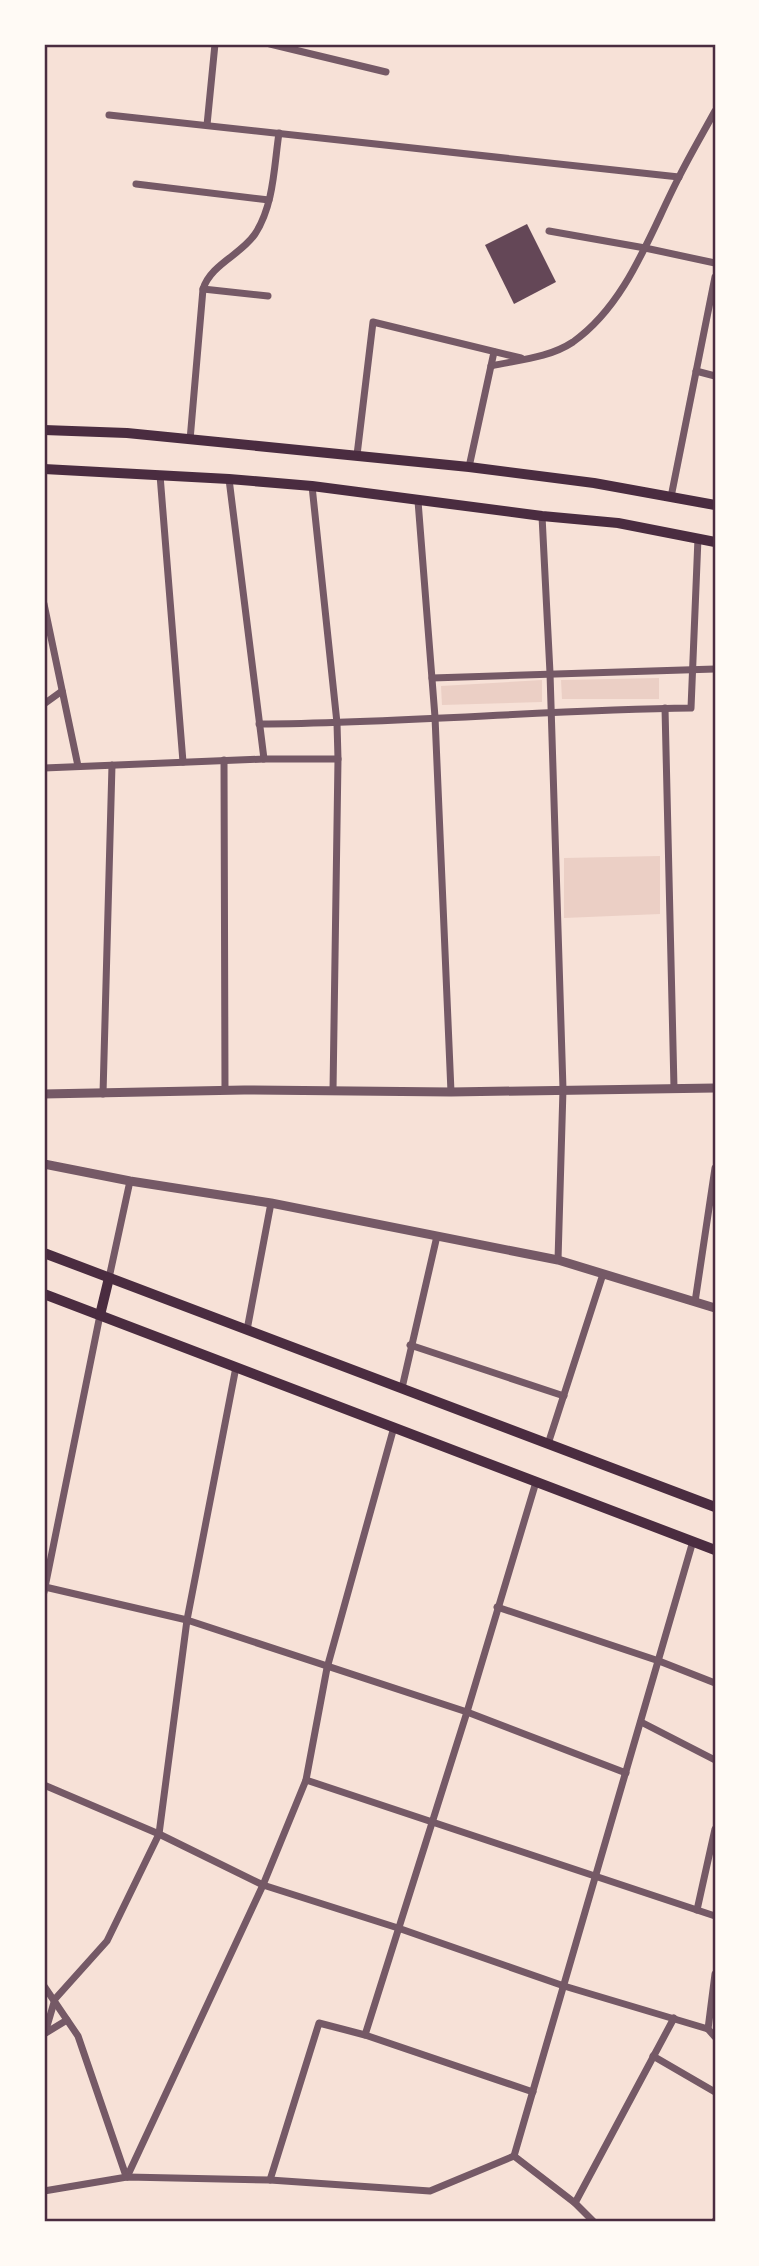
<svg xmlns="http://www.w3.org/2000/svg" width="759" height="2266" font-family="'Fira Sans Condensed',sans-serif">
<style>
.green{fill:#ebcfc5}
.building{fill:#644757}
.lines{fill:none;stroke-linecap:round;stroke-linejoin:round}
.minor{stroke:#755966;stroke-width:7}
.tertiary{stroke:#755966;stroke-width:9}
.secondary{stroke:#4a2c40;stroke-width:10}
.primary{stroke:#4a2c40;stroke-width:10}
.neatline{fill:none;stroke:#4a2c40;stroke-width:2.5}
</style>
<rect width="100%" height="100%" fill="#f7e1d7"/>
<g class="green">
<path d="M659,678V699H562L561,680Z"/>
<path d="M542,680V702L442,705L441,686Z"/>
<path d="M660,856V914L564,918V858Z"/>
</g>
<path class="building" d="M527,224L556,282L514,304L485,245Z"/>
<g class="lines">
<g class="minor">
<path d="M270,44L386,72"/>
<path d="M109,115L679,177"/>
<path d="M207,125L215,44"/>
<path d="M136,184L269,200"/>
<path d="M549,231L645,248L715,263"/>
<path d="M203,289L268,296"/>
<path d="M491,366C518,360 549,358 573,342C627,304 650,233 679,177C690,155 703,133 715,111"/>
<path d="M696,371L715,376"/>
<path d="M190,440L203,289C211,264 241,255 255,234C274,205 274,166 279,133"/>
<path d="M357,455L373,322L521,358"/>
<path d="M469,467L494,352"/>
<path d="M160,475L183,762"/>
<path d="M229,479L264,759"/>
<path d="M312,486L337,723L338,759L333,1091"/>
<path d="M671,497L715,277"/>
<path d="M418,501L435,717L451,1092"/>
<path d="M542,516L550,673L563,1089L558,1260"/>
<path d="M44,604L78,766"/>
<path d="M432,678L715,669"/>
<path d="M44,704L62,691"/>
<path d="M665,708L674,1088"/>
<path d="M259,724C403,723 547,710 691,708L698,538"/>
<path d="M224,760L225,1090"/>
<path d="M44,768L264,759H338"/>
<path d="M103,1094L112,765"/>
<path d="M109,1278L130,1181"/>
<path d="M695,1302L715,1168"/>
<path d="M247,1330L271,1203"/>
<path d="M410,1345L564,1396"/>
<path d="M402,1388L437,1236"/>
<path d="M548,1444L603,1274"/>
<path d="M45,1587L187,1620L467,1712L626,1773"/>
<path d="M44,1592L100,1315"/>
<path d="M497,1607L659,1661L715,1683"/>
<path d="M641,1722L715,1760"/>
<path d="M306,1780L715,1916"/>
<path d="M44,1785L159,1834L263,1885L398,1928L564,1986L708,2029L715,2037"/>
<path d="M697,1910L715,1829"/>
<path d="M44,1986L78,2036L126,2176"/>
<path d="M708,2029L715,1974"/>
<path d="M45,2033L55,1999L107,1941L159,1834L187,1620L236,1367"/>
<path d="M44,2034L67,2020"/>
<path d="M365,2035L467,1712L536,1482"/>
<path d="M653,2056L715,2092"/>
<path d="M514,2156L693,1541"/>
<path d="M514,2156L575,2203L594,2222"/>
<path d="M127,2177L263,1885L306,1780L327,1668L394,1427"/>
<path d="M270,2180L319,2023L365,2035L533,2092"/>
<path d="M44,2191L127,2177L270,2180L430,2191L514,2156"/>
<path d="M575,2203L674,2018"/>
<path d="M715,2222V2221"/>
</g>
<g class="tertiary">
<path d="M44,1094L244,1090L451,1092L715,1088"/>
<path d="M44,1164L130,1181L271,1203L558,1260L715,1308"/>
</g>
<g class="secondary">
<path d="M44,430L127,433L469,467L594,483L715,505"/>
<path d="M44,469L229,479L312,486L542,516L618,523L715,542"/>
</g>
<g class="primary">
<path d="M44,1253L715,1507"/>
<path d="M44,1294L715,1550"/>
<path d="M100,1315L109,1278"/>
</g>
</g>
<rect width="759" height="2266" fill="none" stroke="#fffaf5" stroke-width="91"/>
<rect x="46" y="46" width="668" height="2174" class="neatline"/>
</svg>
